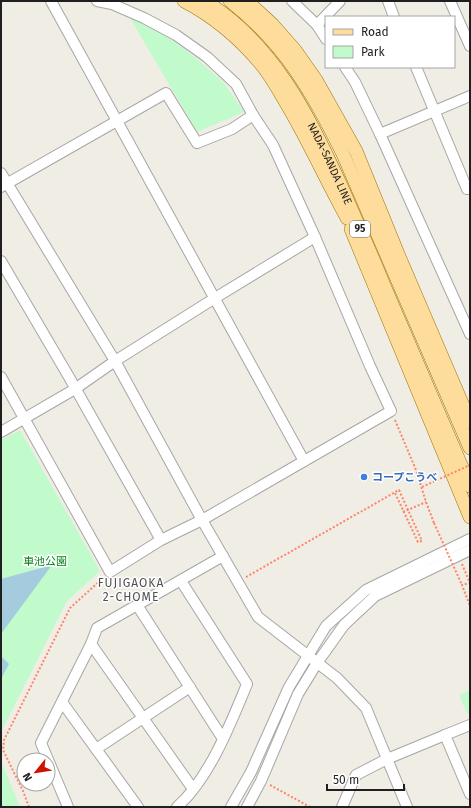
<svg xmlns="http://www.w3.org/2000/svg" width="471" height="808" font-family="'Fira Sans','Noto Sans JP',sans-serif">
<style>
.park{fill:#c1fbcb}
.water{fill:#a4ccde}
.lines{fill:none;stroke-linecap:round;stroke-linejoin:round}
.minor-casing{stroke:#a6a6a6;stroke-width:12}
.major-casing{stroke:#9a7400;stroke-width:14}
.path{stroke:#fd8569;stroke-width:2;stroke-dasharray:2 2;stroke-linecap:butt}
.minor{stroke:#fff;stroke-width:10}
.major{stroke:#fedc9c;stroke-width:13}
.path-bridge{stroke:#fd8569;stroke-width:2;stroke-dasharray:2 2;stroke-linecap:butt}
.shop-dot{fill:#3f7fe0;stroke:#fff;stroke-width:1.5}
.labels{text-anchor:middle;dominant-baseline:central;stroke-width:3;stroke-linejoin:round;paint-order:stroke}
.shield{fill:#fff;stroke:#626262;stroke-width:1}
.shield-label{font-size:10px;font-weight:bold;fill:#1f1f1f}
.street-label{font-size:11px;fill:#1f1f1f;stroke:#fff}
.shop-label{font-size:11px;font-weight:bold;fill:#366cbe;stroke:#fff;text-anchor:start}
.park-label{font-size:11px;fill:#09811e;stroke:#fff}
.neighbourhood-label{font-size:12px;letter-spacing:1px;fill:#525252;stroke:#fff}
</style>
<rect width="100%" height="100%" fill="#f0ede5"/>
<g class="park">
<path d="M130,18L168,37L196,58L224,83L244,112L197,132Z"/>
<path d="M20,430L100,571L67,601L1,732V440Z"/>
<path d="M470,690V712L467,714L459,695Z"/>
<path d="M1,761L20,807H1Z"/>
</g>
<g class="water">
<path d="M52,565L1,634V579Z"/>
<path d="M1,656L9,664L1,679Z"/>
</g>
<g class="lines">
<g class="minor-casing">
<g id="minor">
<path d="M51,1L304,461"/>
<path d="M292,1L317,25L326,39"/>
<path d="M388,1L394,17"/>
<path d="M450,1L470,46"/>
<path d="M317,25L340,1"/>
<path d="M345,67L355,82L380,134L470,334"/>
<path d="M416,67L467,189H470"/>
<path d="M380,134L470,96"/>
<path d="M1,173L115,361L202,520L258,617L337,678L366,708L407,807"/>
<path d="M1,187L166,93L197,143L232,129L253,115"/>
<path d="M1,261L69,377L161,540"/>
<path d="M1,377L110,572L161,540L202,520L391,411L370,366L315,237L273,145L253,115L236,84L207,57L176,35L144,18L112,4L97,1"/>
<path d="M1,432L75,389L115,361L215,298L315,237"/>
<path d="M137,605L223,739"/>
<path d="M91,644L193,789"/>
<path d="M62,702L138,807"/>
<path d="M445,735L470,725"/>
<path d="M96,749L190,687"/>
<path d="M68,807L41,743L91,644L97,628L223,556"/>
<path d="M177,807C209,779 231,723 247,684L181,581"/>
<path d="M231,807L251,772L289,687L326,626L366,590L470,539"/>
<path d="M247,807L261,781L298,694L317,663L344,625L375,596L470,550"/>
<path d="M342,807L356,775L387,759L445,735L470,794"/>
</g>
</g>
<g class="major-casing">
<g id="major">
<path d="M184,1C213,16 240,39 261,64C272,77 280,93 289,108C310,144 327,182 347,218"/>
<path id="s1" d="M205,1C274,44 310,117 342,188C356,220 370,251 383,283C412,351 441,419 470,486"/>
<path d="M230,1C285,44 313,93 343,154L470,448"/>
<path d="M247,1L273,25L295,50L316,80L356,151L398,254L470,422"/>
<path d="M351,229L470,517"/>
</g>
</g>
<g class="path">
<path d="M395,420L416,470L426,502L434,523"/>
<path d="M462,564L470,583L462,585L470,606"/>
<path d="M246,577L399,490L422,541L418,542L395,493"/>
<path d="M270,785L310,807"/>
<path d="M29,807L23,791L3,750L4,740L70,608L103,578"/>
</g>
<use href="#minor" class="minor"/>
<use href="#major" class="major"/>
<g class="path-bridge">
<path d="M422,487L470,465"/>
<path d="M403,512L426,502"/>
<path d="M434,523L462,585"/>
</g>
</g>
<circle class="shop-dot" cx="364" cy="477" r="4"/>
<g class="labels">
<rect class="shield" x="350" y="221" width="20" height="16" rx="3"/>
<g class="shield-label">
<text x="360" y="229">95</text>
</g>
<g class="street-label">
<text stroke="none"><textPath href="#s1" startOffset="208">NADA-SANDA LINE</textPath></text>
</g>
<g class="shop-label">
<text x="372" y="477">コープこうべ</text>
</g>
<g class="park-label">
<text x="45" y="561">車池公園</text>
</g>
<g class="neighbourhood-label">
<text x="131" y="583">FUJIGAOKA<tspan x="131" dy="14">2-CHOME</tspan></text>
</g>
</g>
<rect width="471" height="808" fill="none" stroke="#1f1f1f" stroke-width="4"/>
<rect x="325" y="16" width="130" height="52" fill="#ffffff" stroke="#a5a5a5"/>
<rect x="333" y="29" width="20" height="6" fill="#fedc9c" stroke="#a5a5a5"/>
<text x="361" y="36" font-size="12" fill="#1f1f1f">Road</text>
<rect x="333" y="46" width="20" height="12" fill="#c1fbcb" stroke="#a5a5a5"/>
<text x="361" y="56" font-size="12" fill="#1f1f1f">Park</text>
<g transform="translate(36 772) rotate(240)"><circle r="19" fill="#ffffff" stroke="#a5a5a5"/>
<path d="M0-3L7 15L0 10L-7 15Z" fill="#ce1200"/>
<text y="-6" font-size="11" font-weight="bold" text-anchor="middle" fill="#1f1f1f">N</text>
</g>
<path d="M327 784v6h77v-6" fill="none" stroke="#1f1f1f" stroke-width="2"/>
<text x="333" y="784" font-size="12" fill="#1f1f1f" stroke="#ffffff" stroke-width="3" paint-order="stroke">50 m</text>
</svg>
